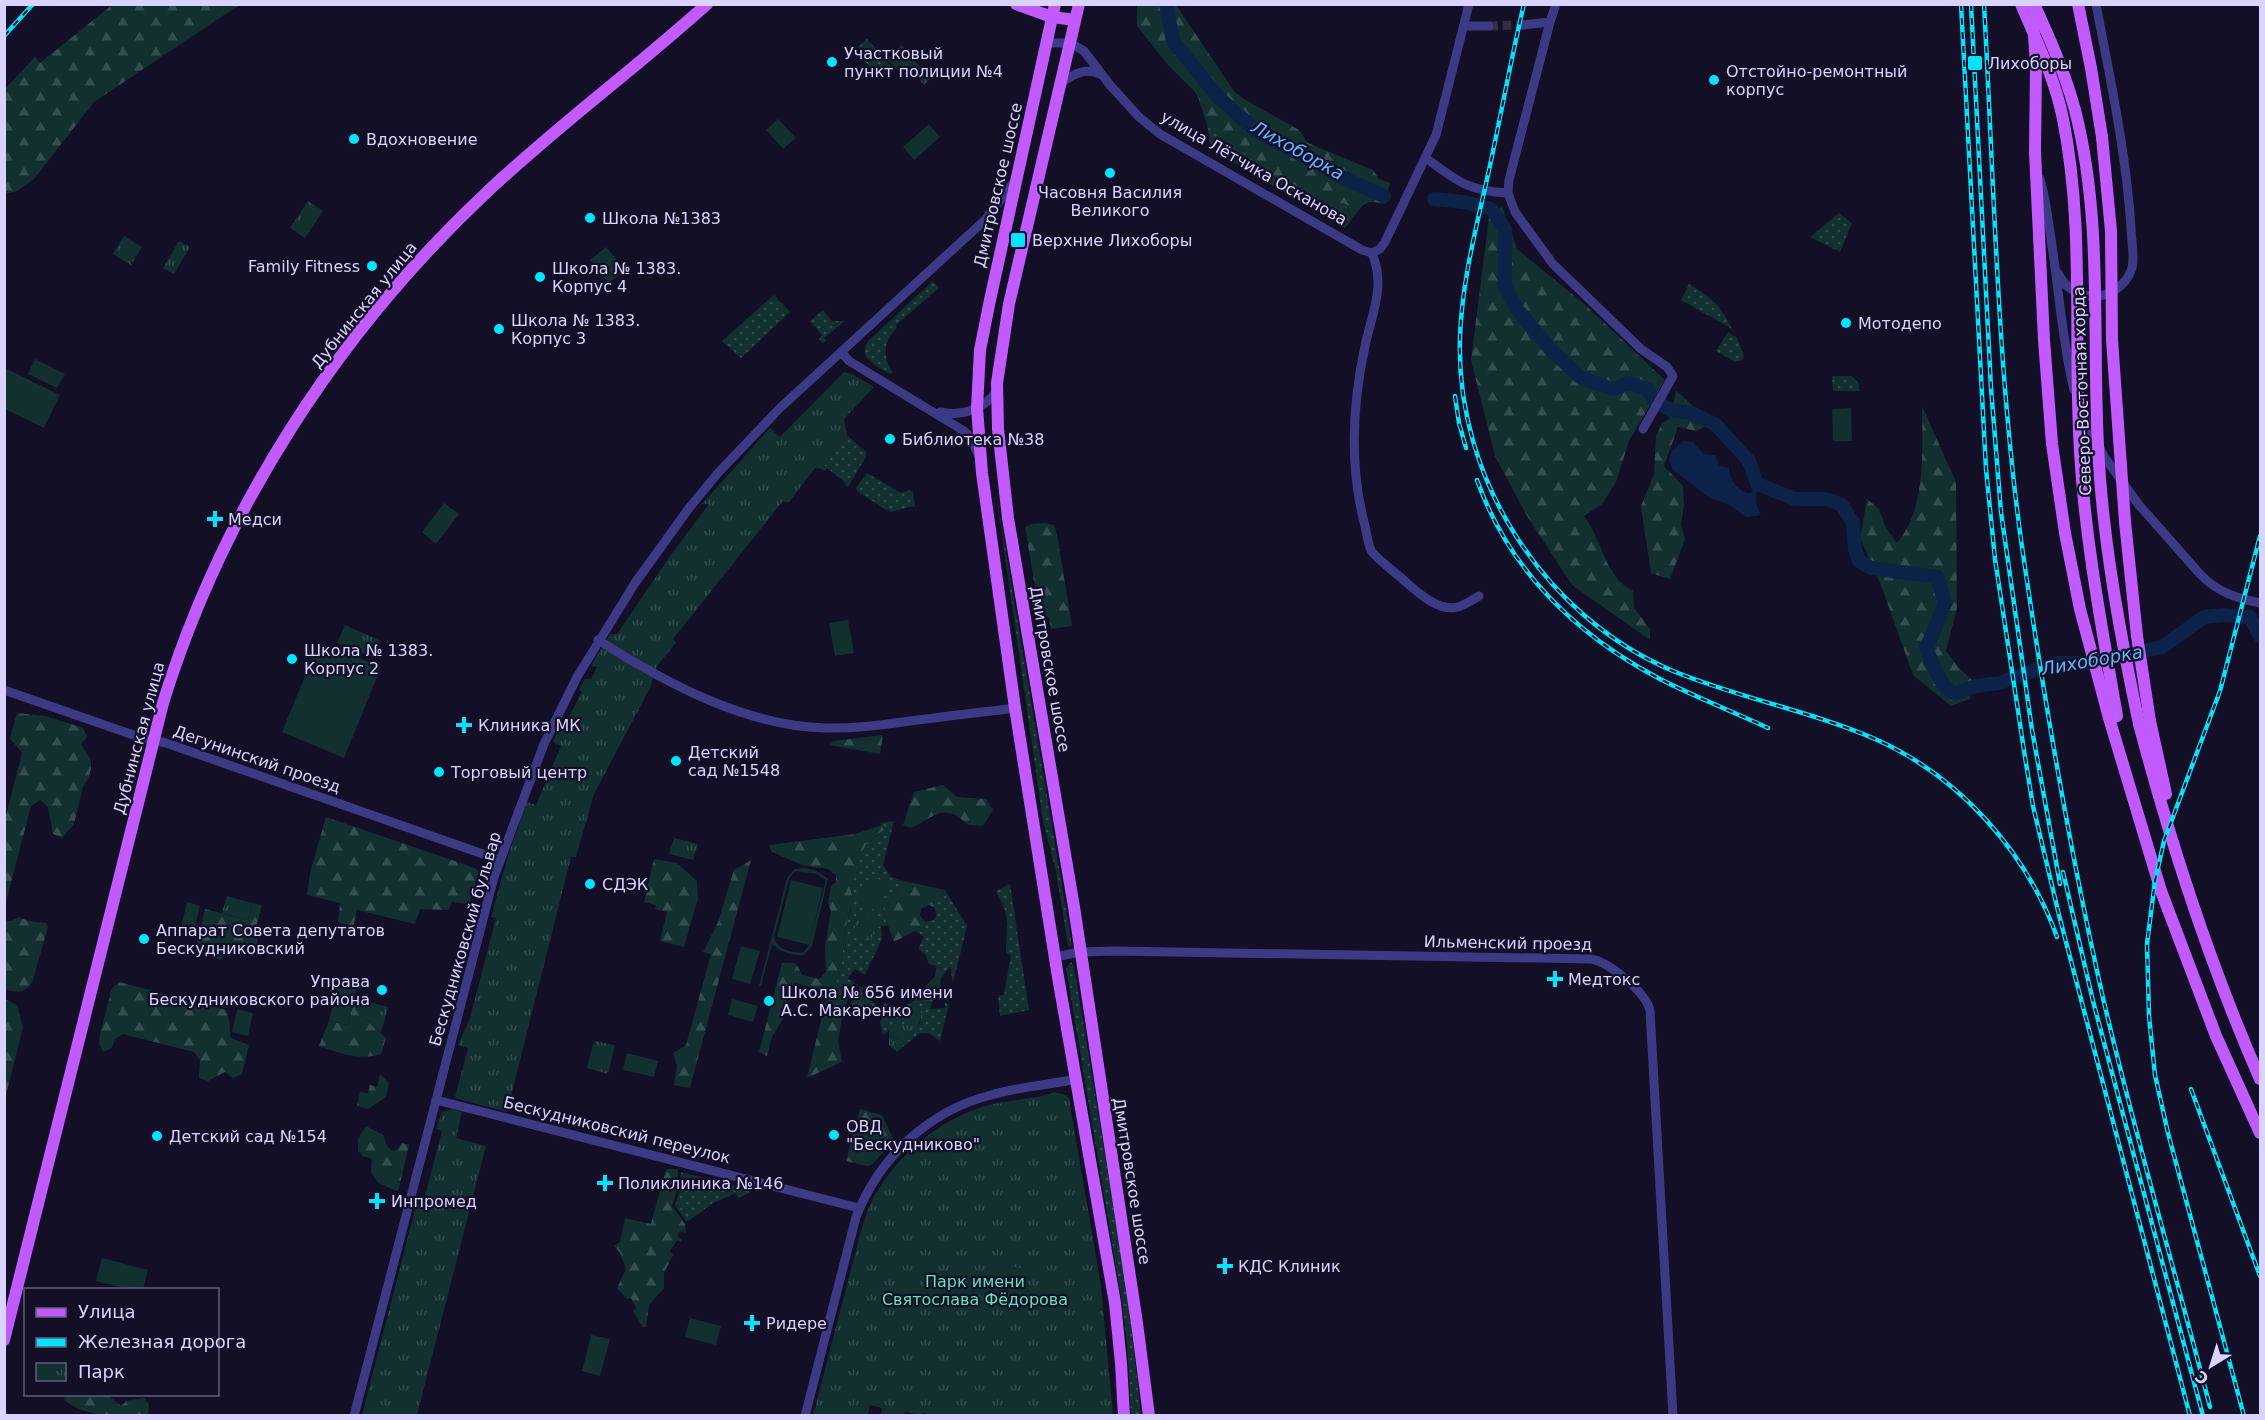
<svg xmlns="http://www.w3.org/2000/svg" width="2265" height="1420" font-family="'DejaVu Sans',sans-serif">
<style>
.grass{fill:url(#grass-dots)}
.forest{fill:url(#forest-firs)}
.park{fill:url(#park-tufts)}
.pitch{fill:#12302f;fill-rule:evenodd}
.water{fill:#0c2248}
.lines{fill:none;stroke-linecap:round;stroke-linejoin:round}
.river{stroke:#0c2248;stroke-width:14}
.minor-tunnel{stroke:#312d47;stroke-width:9;stroke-dasharray:9 4.5;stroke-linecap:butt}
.minor{stroke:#3d3a85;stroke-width:9}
.major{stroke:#c25bff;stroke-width:12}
.rail-casing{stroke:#00e5ff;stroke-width:4.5}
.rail{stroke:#130f26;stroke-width:2;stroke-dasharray:7;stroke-linecap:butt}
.major-bridge{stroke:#c25bff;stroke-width:12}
.poi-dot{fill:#00e5ff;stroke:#130f26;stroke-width:2}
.labels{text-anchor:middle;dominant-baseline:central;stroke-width:4.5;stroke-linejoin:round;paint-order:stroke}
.poi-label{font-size:16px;fill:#d9d4ff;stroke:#130f26;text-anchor:start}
.street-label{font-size:16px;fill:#d9d4ff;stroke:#130f26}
.park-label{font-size:16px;fill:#5fe0c0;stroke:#130f26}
.water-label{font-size:18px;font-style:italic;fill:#62b6ff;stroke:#130f26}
</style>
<defs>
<pattern id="grass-dots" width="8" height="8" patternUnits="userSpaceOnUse" patternTransform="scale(1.5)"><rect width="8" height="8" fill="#12302f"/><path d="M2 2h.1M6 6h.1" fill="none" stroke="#344d4e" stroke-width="1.8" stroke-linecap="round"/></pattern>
<pattern id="forest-firs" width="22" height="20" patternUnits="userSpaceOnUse" patternTransform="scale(1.5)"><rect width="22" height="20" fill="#12302f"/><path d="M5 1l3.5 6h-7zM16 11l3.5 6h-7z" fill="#344d4e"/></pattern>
<pattern id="park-tufts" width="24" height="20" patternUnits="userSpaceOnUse" patternTransform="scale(1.5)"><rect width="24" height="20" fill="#12302f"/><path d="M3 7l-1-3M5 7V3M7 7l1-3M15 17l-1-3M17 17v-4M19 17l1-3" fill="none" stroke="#344d4e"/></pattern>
</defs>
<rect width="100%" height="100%" fill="#130f26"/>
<g class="grass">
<path d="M867,39L893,68L880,79L855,50Z"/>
<path d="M1207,125L1226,142L1242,150L1262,169L1286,186L1301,192L1313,204L1321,200L1328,205L1329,212L1342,203L1346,205L1352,219L1345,228L1217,153L1210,144Z"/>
<path d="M1839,213L1852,223L1840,252L1810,237Z"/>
<path d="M933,281L939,288L896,325L897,328C884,340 882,357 893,372L890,374C877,366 857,359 868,341Z"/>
<path d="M1689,284C1711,297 1721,306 1732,329L1681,300Z"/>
<path d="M774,295L790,312L741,358L722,341Z"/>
<path d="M823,310L832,321H845L824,338L826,341L823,343L819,339L822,335L810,321Z"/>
<path d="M1728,332L1737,338L1744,356L1742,360L1735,362L1716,351Z"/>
<path d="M1832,376H1852L1859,384V391H1833Z"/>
<path d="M847,435L866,452V457L848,487L845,485L846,483L827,468L825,471L822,469Z"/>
<path d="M867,473L901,493L909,490L913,492L915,506L890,512L889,509L886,510L857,491L856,488Z"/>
<path d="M996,493L1072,945L1070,947L1068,945L1056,871L1043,821Z"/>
<path d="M894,821L883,865L891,877L904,881L883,912L888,926H881L882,939L865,975L855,969L848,978L858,985L847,1001L841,1023L824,1008L827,993L830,992L840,972L846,926L851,909L850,889L853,874L859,857L867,843L881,833L882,825L879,823Z"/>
<path d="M1010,884L1029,1010L1000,1016L998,995H1004L1011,955L1006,953L1007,923L1005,910L996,891Z"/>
<path d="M945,890L967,926L953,983L950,967L945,973L937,966L929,964L925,954L918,949L924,937L919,933L926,922L934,920L937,914L934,907Z"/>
<path d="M1071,962L1074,966L1129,1302L1141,1415H1131L1127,1342L1122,1302L1066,968Z"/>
<path d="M860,987H863L862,995L881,1007L885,1003C897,1008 904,1008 914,1000L932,1003L930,1009L946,1008L944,1002L949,1004L940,1041L928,1033H920L903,1047L897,1040L920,1023L922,1012L917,1005L915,1023L913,1025H896L883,1035L880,1021L883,1017L870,1007L868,1011L862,1012L860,1005L853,1006L849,1014L847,1013L853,997L856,999L858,995L856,993Z"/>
<path d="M681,1172L750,1189L751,1192L738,1198L736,1193L713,1203L687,1222L675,1206L679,1192Z"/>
</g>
<g class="forest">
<path d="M112,5H239L94,102L34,179L17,191L5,194V89L35,57L40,63Z"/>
<path d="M1137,5H1176L1234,91L1244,99L1299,130L1308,143L1373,170L1379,179L1390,183L1385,204C1365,199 1364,203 1352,219L1347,205L1342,203L1328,212L1327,204L1321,200L1313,204L1308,202L1301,192L1286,186L1273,175L1262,169L1242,150L1226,142L1207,125L1197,94L1168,65L1137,26Z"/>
<path d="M1502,206L1517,249L1583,303L1665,380L1629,441L1616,482L1602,504L1584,516C1603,541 1604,576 1633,591L1634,608L1650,629V640L1572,585L1527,516L1495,456L1471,360L1489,217Z"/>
<path d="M1676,390L1711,423L1697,431L1678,427L1664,466L1683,486L1684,506L1681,525L1685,539L1670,579L1651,573L1641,506L1654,474L1656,435L1662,424L1670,418Z"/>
<path d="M1922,406L1956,482L1957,608L1946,651L1958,667L1972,680L1970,699L1951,706L1913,675L1881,585L1860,538L1867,499L1879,509L1886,528L1897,543C1927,507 1922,450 1922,406Z"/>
<path d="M1045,523L1054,525L1057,535L1072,626L1051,629L1049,618L1039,611L1025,527L1031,524Z"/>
<path d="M17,713L46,716L83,728L87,737L81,744L91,760V769L88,779L83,787L74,824L62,838L53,834L48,807L40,800L31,806L5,906V819L22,753L10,738Z"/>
<path d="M883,735L880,754L830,745L833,741Z"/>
<path d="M943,785L957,797L986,799L993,810L983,826L968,825C945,802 936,815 911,828L903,825L914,792Z"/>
<path d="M326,817L475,868L479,872L469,904L452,902L448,910L420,909L415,924L357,910L353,928L338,922L340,903L307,895L310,873Z"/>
<path d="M882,825L885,829L867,843L859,857L850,889L853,899L846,926L840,972L836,985L830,992L819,994L820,989L794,983L787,1012L772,1037L767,1056L759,1052L782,963H796L802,975L819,979L826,972L825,946L831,911L828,903L831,886L836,882V875L828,869L802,865L772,852L769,845L855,834Z"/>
<path d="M654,859L677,863L697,881L698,899L684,947L660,941L667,912L655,909L656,905L644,902Z"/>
<path d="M751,860L690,1088L674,1085L677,1066L673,1053L686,1045L711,954L703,952L718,922L734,870Z"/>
<path d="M904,881L945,890L934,907L929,905L921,909L920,916L926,922L919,933L915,931L894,942L883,912Z"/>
<path d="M252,903L262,905L255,931L258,939L254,954L227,946L222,960L194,953L205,909L248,920Z"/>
<path d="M19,917L28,921L46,923L48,927L32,983C23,994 17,993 5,989L4,920L10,921Z"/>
<path d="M937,966L945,973L941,978L940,994L934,997L932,1003L914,1000L935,976Z"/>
<path d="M119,982L226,1010C231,1020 229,1028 231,1038L249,1045L242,1074L233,1078L225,1072L208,1081L199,1078L200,1060L194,1052L123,1034L115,1039L112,1048L103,1052L99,1043L100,1034L112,988Z"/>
<path d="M5,999L17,1005L23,1027L5,1099Z"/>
<path d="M354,1000H361L359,1013L386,1038L381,1054C361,1061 339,1053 319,1046L329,1021L348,1025Z"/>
<path d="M824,1008L841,1023L838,1041L842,1062L807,1078Z"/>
<path d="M380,1074L389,1083L386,1097L368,1109L357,1106L360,1092L368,1093L370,1085L377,1087Z"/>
<path d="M860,1109L882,1115L894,1140L872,1165L867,1166L846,1161Z"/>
<path d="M366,1126L383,1135L387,1146L392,1151L396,1150L402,1143L409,1145L399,1188L397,1191L378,1183L371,1172L372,1159L363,1156L358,1151V1139Z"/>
<path d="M666,1169H678L677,1191L672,1206L685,1224L686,1233L680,1231L677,1236L682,1240L681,1242L677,1240L670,1251L673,1255L664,1273V1288L649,1305L646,1327H643L633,1311L636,1308L631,1298L627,1299L617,1288L626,1269L620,1253L614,1246L620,1242L625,1218L651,1224Z"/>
<path d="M65,1395H110V1397L121,1406L126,1401L144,1398L149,1404L148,1415C119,1416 88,1419 64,1400Z"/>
</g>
<g class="park">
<path d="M902,45L930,79L924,85L907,66L899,72L887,59Z"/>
<path d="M308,201L323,211L305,238L290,228Z"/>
<path d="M124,236L142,247L131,265L113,254Z"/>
<path d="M179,241L190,247L174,274L163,268Z"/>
<path d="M844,372L852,374L874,387L844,419L847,435L822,469L815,468L789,502L783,501L673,639L676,643L657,666L650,688L594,794L576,857H571L507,1112L458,1099L455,1097L468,1048L458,1045L470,1018L496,918L491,917L508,856L527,802L536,805L561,746L553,742L561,724L566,722L582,692L579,690L585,679H591L597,667L591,666L610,634H617L673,552L709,504H702L770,428L780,437Z"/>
<path d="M345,625L381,641L374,658L337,643Z"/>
<path d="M674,838L698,844L693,860L669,854Z"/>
<path d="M227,896L252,903L248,920L222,913Z"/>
<path d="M857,911L880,918L881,926L874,929L871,941L854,933Z"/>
<path d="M361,1000L388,1007L381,1033L359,1013Z"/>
<path d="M917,1004L922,1012C919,1029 913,1033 897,1039L903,1047L897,1052L889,1045V1030L896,1025H913L914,1023L910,1024L906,1022L909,1011L915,1010Z"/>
<path d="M594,1041L615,1045L608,1074L587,1068Z"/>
<path d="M1054,1092L1066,1095L1069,1099L1101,1286L1113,1415L936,1416L922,1413L921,1415L905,1412L904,1415L881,1416L882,1408L870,1405L868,1415L813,1416L861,1231C864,1222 866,1213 870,1205C891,1161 936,1121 982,1107C1005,1099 1032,1101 1054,1092Z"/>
<path d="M453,1109L462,1112L456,1138L486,1146L417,1415H362L418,1198L425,1196L442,1131L436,1129L442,1112Z"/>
</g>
<g class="pitch">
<path d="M778,119L796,138L783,149L766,130Z"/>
<path d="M929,124L940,137L914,160L903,147Z"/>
<path d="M606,247L625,270L609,283L590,260Z"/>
<path d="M35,359L65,374L57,388L28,374Z"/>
<path d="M7,369L60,395L44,428L5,409V374Z"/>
<path d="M1851,408L1852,441H1833L1832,409Z"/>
<path d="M444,503L459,514L436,544L422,532Z"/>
<path d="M848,620L854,653L835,656L829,623Z"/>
<path d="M319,642L381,667L344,758L282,732Z"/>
<path d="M804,868L817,871L828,879L812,946L804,955C793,956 780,952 772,944L761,986H759L787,878L795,869ZM795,871L817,874L826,880L811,937L823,888L791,880L777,937L809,945L804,952C792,953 777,950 774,937L789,879Z"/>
<path d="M873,876L890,886L876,911L854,899L865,879L870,882Z"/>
<path d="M187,902L200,906L193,935L180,932Z"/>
<path d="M741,946L760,951L750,984L732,979Z"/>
<path d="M338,983L357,988L348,1025L329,1021Z"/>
<path d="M732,999L758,1006L753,1022L728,1015Z"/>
<path d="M237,1009L253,1013L248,1036L232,1032Z"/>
<path d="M627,1053L658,1061L654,1077L623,1070Z"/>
<path d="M102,1258L148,1270L143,1289H127L96,1281Z"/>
<path d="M1010,1266L1030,1270L1025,1298L1013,1295L1007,1278Z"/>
<path d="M690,1318L721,1326L716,1345L685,1337Z"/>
<path d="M591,1335L610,1339L600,1376L582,1371Z"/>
</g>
<path class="water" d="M1683,441L1693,442L1704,454L1715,455L1719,465L1729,468C1729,479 1739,493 1751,493L1754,486L1757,489L1756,504L1761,514L1757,516L1746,517L1730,505L1710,498L1673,470L1669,461L1671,452Z"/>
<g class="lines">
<g class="river">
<path d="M1166,4L1173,41L1219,98L1258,132L1352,182L1384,196"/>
<path d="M1434,199L1464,202L1491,209L1505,229V286L1517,309L1550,349L1581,378L1613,389L1629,383L1647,389L1654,400L1670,410L1692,413L1715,424L1749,461L1757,484L1795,499H1827L1842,505L1853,523L1855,549L1859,561L1871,568L1937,577L1945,603L1931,638L1926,647C1933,663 1938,686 1955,694L1976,686L1999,683L2056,663H2086L2162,647L2204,617L2223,615L2250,617L2260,636"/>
</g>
<path class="minor-tunnel" d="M1489,26L1523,25"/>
<g class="minor">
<path d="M1556,4L1550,22L1509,180L1508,193L1515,212L1553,264L1641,349L1667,367L1673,376L1643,429"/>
<path d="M1523,25L1550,22"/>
<path d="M1464,26H1489"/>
<path d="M1047,43H1070L1084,51L1110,85L1139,117L1160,134L1362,250L1372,253"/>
<path d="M1062,82C1076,73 1086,67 1102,75"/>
<path d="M1426,158C1457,181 1468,191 1508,193"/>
<path d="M2040,179C2046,199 2048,219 2051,239C2059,289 2062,341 2074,390"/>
<path d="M1372,253C1386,286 1372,313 1365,346C1352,406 1349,466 1365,526C1367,534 1368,546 1372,552C1382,563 1396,573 1407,583C1419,594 1440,612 1458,607C1465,605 1472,600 1479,596"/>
<path d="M1372,253L1380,249L1385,242L1436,135L1469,4"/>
<path d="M2058,273C2064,286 2075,294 2090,296C2109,298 2126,286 2132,268C2135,256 2131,239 2131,227C2126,152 2110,78 2096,4"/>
<path d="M841,352L849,361L964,431L970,437L978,454"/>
<path d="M940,412C961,417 986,409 997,390"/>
<path d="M2081,412L2105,458L2139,505L2200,574C2217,592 2236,598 2260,603"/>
<path d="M598,640C664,682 745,726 825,728C862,729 898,722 934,718C961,714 988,712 1015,708"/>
<path d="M4,690L139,737L166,743L500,860"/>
<path d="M1055,957L1080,952L1115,951L1591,959C1609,962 1647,993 1650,1011L1673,1416"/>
<path d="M436,1100L859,1208"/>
<path d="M354,1416L494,877L544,744L577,677L635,583L689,508L718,473L780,408L986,219L1014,182"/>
<path d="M805,1416L856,1217C879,1158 928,1111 991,1095C1018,1087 1048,1085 1077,1079"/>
</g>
<g class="major">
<path d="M1016,4L1052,17L1075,20"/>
<path d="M1055,4L990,300L980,350L977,408L982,473L1015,708L1058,977L1115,1303L1121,1363L1124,1416"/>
<path d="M1079,4L1009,304L997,383L998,429L1008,518L1074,907L1137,1323L1149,1416"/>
<path d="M2032,4L2036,66L2035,152L2044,340L2052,444L2065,533L2080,609L2109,718L2161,891L2216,1036L2260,1133"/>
<path d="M2078,4L2091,68L2102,137"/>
<path d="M2150,721L2166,794"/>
<path d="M2139,724C2171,845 2210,965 2260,1079"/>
<path d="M4,1340L163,703C223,509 339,331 486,193C557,126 635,69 707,4"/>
</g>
<g class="rail-casing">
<g id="rail">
<path d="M1524,4C1511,59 1501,115 1489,170C1477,225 1462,280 1460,337C1455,477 1543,616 1673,671C1739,698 1810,711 1875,739C1959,776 2026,851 2057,937"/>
<path d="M1961,4L1986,469L1995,559L2025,757L2033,806L2059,915L2190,1416"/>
<path d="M1971,4L1991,388L2001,512L2032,730L2060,884"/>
<path d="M1984,4C1994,183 1997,363 2021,540C2043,693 2069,847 2103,998C2135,1135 2175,1271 2210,1407"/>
<path d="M4,36L33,4"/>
<path d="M1455,396L1459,423L1466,448"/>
<path d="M1477,480C1509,570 1576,635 1660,679C1695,697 1732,711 1768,728"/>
<path d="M2063,872L2093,1001L2203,1416"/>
<path d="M2191,1089L2260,1276"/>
<path d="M2244,1416L2168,1133L2155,1075L2149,1016L2147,944L2155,881L2164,841L2220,691L2260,536"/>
</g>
</g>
<use href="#rail" class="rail"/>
<g class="major-bridge">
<path d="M2021,4C2037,42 2055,79 2063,119C2085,229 2073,340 2080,451C2085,540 2102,628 2117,716"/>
<path d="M2034,4C2050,39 2065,73 2075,110C2103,219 2092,334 2098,445C2102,537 2120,634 2139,724"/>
<path d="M2102,137L2111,231L2112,340L2125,522L2137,636L2150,721"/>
</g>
</g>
<g class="poi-dot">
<circle cx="832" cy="62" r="6"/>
<rect x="1967" y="55" width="16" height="16" rx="3"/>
<circle cx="1714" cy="80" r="6"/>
<circle cx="354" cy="139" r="6"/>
<circle cx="1110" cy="173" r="6"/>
<circle cx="590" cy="218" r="6"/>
<rect x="1010" y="232" width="16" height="16" rx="3"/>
<circle cx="372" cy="266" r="6"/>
<circle cx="540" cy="277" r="6"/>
<circle cx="1846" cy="323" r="6"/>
<circle cx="499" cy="329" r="6"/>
<circle cx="890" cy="439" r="6"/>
<path d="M212 510h6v6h6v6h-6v6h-6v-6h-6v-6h6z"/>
<circle cx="292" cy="659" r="6"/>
<path d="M461 716h6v6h6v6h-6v6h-6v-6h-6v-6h6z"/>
<circle cx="676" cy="761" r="6"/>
<circle cx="439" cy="772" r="6"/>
<circle cx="590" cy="884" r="6"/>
<circle cx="144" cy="939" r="6"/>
<path d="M1552 970h6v6h6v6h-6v6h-6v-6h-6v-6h6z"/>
<circle cx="382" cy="990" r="6"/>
<circle cx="769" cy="1001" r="6"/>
<circle cx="834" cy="1135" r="6"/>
<circle cx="157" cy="1136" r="6"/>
<path d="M602 1174h6v6h6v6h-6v6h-6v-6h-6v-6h6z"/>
<path d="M374 1192h6v6h6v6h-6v6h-6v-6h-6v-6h6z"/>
<path d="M1222 1257h6v6h6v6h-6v6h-6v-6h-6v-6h6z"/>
<path d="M749 1314h6v6h6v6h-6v6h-6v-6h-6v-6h6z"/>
</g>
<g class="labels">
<g class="poi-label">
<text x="844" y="53">Участковый<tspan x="844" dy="18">пункт полиции №4</tspan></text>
<text x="1988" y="63">Лихоборы</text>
<text x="1726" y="71">Отстойно-ремонтный<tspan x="1726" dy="18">корпус</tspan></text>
<text x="366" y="139">Вдохновение</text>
<text x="1110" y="192" text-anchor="middle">Часовня Василия<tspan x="1110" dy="18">Великого</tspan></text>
<text x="602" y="218">Школа №1383</text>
<text x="1032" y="240">Верхние Лихоборы</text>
<text x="360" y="266" text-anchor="end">Family Fitness</text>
<text x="552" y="268">Школа № 1383.<tspan x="552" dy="18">Корпус 4</tspan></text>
<text x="511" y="320">Школа № 1383.<tspan x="511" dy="18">Корпус 3</tspan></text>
<text x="1858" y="323">Мотодепо</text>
<text x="902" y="439">Библиотека №38</text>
<text x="228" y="519">Медси</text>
<text x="304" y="650">Школа № 1383.<tspan x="304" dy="18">Корпус 2</tspan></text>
<text x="478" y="725">Клиника МК</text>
<text x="688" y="752">Детский<tspan x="688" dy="18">сад №1548</tspan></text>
<text x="451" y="772">Торговый центр</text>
<text x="602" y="884">СДЭК</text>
<text x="156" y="930">Аппарат Совета депутатов<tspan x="156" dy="18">Бескудниковский</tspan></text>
<text x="1568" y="979">Медтокс</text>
<text x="370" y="981" text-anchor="end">Управа<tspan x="370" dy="18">Бескудниковского района</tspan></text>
<text x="781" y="992">Школа № 656 имени<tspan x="781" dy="18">А.С. Макаренко</tspan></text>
<text x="846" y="1126">ОВД<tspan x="846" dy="18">"Бескудниково"</tspan></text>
<text x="169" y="1136">Детский сад №154</text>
<text x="618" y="1183">Поликлиника №146</text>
<text x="391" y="1201">Инпромед</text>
<text x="1238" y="1266">КДС Клиник</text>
<text x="766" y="1323">Ридере</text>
</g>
<g class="street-label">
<text transform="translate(1254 168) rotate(30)">улица Лётчика Осканова</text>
<text transform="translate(998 185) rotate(-77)">Дмитровское шоссе</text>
<text transform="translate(364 305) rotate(-51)">Дубнинская улица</text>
<text transform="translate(2082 391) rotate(-92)">Северо-Восточная хорда</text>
<text transform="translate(1050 669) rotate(80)">Дмитровское шоссе</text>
<text transform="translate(139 738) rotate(-75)">Дубнинская улица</text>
<text transform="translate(257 759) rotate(19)">Дегунинский проезд</text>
<text transform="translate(465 939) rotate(-74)">Бескудниковский бульвар</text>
<text transform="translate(1508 943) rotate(1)">Ильменский проезд</text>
<text transform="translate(617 1130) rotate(14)">Бескудниковский переулок</text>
<text transform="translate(1132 1181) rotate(81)">Дмитровское шоссе</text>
</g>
<g class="park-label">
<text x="975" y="1281">Парк имени<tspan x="975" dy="18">Святослава Фёдорова</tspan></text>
</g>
<g class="water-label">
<text transform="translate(1298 150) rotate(29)">Лихоборка</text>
<text transform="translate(2092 660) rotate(-10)">Лихоборка</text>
</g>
</g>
<rect width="2265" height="1420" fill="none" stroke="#d9d4ff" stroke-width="12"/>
<rect x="24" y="1288" width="195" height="108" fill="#130f26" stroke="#625e7d" stroke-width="1.5"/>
<rect x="36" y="1308" width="30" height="9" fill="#c25bff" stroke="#625e7d" stroke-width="1.5"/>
<text x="78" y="1318" font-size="18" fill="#d9d4ff">Улица</text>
<rect x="36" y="1338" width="30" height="9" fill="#00e5ff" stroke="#625e7d" stroke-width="1.5"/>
<text x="78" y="1348" font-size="18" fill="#d9d4ff">Железная дорога</text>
<rect x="36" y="1363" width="30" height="18" fill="url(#park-tufts)" stroke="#625e7d" stroke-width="1.5"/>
<text x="78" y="1378" font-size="18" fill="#d9d4ff">Парк</text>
<g transform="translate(2211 1366) rotate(218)" stroke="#130f26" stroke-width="4.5" paint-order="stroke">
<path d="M0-4.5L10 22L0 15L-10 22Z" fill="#d9d4ff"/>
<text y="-9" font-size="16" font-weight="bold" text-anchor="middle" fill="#d9d4ff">С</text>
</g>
</svg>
